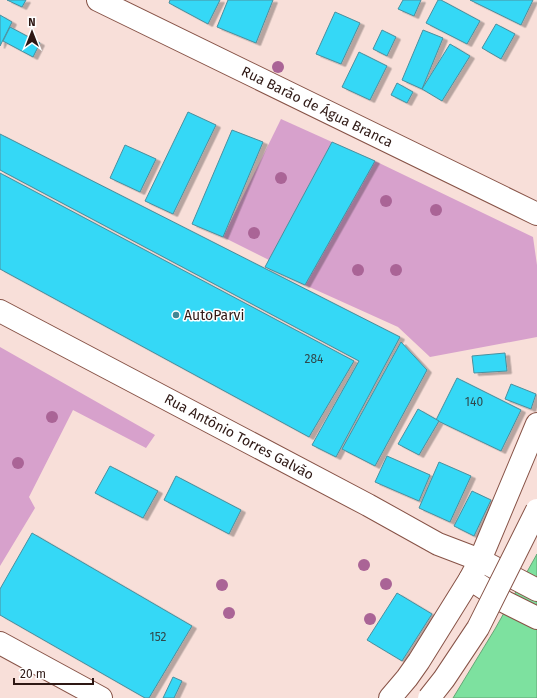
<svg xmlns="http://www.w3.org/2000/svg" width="537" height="698" font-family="'Fira Sans',sans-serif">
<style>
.green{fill:#d7a1cc}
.water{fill:#7de19f;stroke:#65a575}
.building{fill:#34d8f6;stroke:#4a8f9e;filter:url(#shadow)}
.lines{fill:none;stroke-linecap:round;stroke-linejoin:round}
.street-casing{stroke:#875347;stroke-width:24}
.secondary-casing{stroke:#875347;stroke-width:24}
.street{stroke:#fff;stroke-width:22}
.secondary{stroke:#fff;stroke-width:22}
.secondary-bridge-casing{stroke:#875347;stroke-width:24;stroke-linecap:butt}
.secondary-bridge{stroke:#fff;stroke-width:22}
.tree{fill:#aa6496}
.poi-dot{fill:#428694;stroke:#fff;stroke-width:1.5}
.labels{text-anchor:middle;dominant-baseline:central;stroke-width:3;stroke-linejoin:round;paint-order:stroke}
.number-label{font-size:12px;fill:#30484c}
.street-label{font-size:14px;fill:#2e1814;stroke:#fff}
.poi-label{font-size:14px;fill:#2e1814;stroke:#fff;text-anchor:start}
</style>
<defs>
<filter id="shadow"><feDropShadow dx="4.5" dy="2.5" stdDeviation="0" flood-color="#0004"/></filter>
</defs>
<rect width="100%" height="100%" fill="#f8dfd9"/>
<g class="green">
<path d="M281,119L332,142L269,260L223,237Z"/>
<path d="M375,161L483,213L533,237L537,265V337L430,357L398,327L305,285Z"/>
<path d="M0,347L155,435L146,448L73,410L29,497L35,508L0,566Z"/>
</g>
<path class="water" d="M537,554V698H453L495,629Z"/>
<g class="building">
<path d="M7,0H26L22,7Z"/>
<path d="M170,0H220L208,24L169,3Z"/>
<path d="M228,0H273L256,43L217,27Z"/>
<path d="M403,0H421L414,16L398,9Z"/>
<path d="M438,0H441L480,21L467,44L426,23Z"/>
<path d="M470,0H533L521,25Z"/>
<path d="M335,12L360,23L341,64L316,54Z"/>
<path d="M0,15L12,22L0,46Z"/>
<path d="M496,24L515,34L501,59L482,48Z"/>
<path d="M10,27L40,43L33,57L3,41Z"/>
<path d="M382,30L396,37L387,56L373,49Z"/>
<path d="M423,30L443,38L422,89L402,80Z"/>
<path d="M450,44L470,56L442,101L422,89Z"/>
<path d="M359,52L387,66L370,100L342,87Z"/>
<path d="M397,83L413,92L407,103L391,95Z"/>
<path d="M188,112L216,125L173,214L145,201Z"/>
<path d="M232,130L263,142L223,237L192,224Z"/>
<path d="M0,134L400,337L336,457L312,445L359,361L0,170Z"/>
<path d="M332,142L375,161L305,285L265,267Z"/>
<path d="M125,145L156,159L140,192L110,178Z"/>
<path d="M0,173L354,361L309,437L0,269Z"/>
<path d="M401,342L427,370L375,466L342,449Z"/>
<path d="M505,353L507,371L474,373L472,356Z"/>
<path d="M457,378L521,410L501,451L436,420Z"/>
<path d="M511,384L536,394L531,409L505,399Z"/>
<path d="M418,409L439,421L419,455L398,444Z"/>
<path d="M387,456L430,475L419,501L375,482Z"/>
<path d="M439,462L471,476L450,522L419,508Z"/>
<path d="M110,466L158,491L143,518L95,493Z"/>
<path d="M176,476L241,510L229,534L164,500Z"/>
<path d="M472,491L491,500L474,536L454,526Z"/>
<path d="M32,533L192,626L149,698H145L0,615V589Z"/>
<path d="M397,593L432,614L402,661L367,640Z"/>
<path d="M173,677L182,681L174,698H163Z"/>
</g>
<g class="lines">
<g class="street-casing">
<g id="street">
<path d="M98,0L537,214"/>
<path d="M0,643L101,698"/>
</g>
</g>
<g class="secondary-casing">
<g id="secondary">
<path d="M0,311L368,505L438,544L480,560L537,590"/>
<path d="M470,579L505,602L537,618"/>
<path d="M390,698L407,678L419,661L470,579L480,560L537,424"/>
</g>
</g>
<use href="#street" class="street"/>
<use href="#secondary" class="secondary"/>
<g class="secondary-bridge-casing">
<path id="secondary-bridge" d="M429,698L444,679L478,628L537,510"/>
</g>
<use href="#secondary-bridge" class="secondary-bridge"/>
</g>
<g class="tree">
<circle cx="278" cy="67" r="6"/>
<circle cx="281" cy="178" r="6"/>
<circle cx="386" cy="201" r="6"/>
<circle cx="436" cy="210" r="6"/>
<circle cx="254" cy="233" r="6"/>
<circle cx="358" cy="270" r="6"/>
<circle cx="396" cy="270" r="6"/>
<circle cx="52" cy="417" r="6"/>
<circle cx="18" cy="463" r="6"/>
<circle cx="364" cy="565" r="6"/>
<circle cx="386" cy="584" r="6"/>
<circle cx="222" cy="585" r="6"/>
<circle cx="229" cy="613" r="6"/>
<circle cx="370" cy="619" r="6"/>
</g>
<circle class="poi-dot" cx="176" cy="315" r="4"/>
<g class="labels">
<g class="number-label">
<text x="314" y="359">284</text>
<text x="474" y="402">140</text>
<text x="158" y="637">152</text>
</g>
<g class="street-label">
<text transform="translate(317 107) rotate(26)">Rua Barão de Água Branca</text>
<text transform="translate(239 437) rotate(28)">Rua Antônio Torres Galvão</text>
</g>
<g class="poi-label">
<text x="184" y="315">AutoParvi</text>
</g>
</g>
<g transform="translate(32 32)" stroke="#ffffff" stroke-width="3" paint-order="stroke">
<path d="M0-3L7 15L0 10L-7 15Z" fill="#2e1814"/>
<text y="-6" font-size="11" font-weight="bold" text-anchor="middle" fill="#2e1814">N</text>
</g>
<path d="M14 678v6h79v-6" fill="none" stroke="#2e1814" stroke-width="2"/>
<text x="20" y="678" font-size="12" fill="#2e1814" stroke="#ffffff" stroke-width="3" paint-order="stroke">20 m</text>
</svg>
